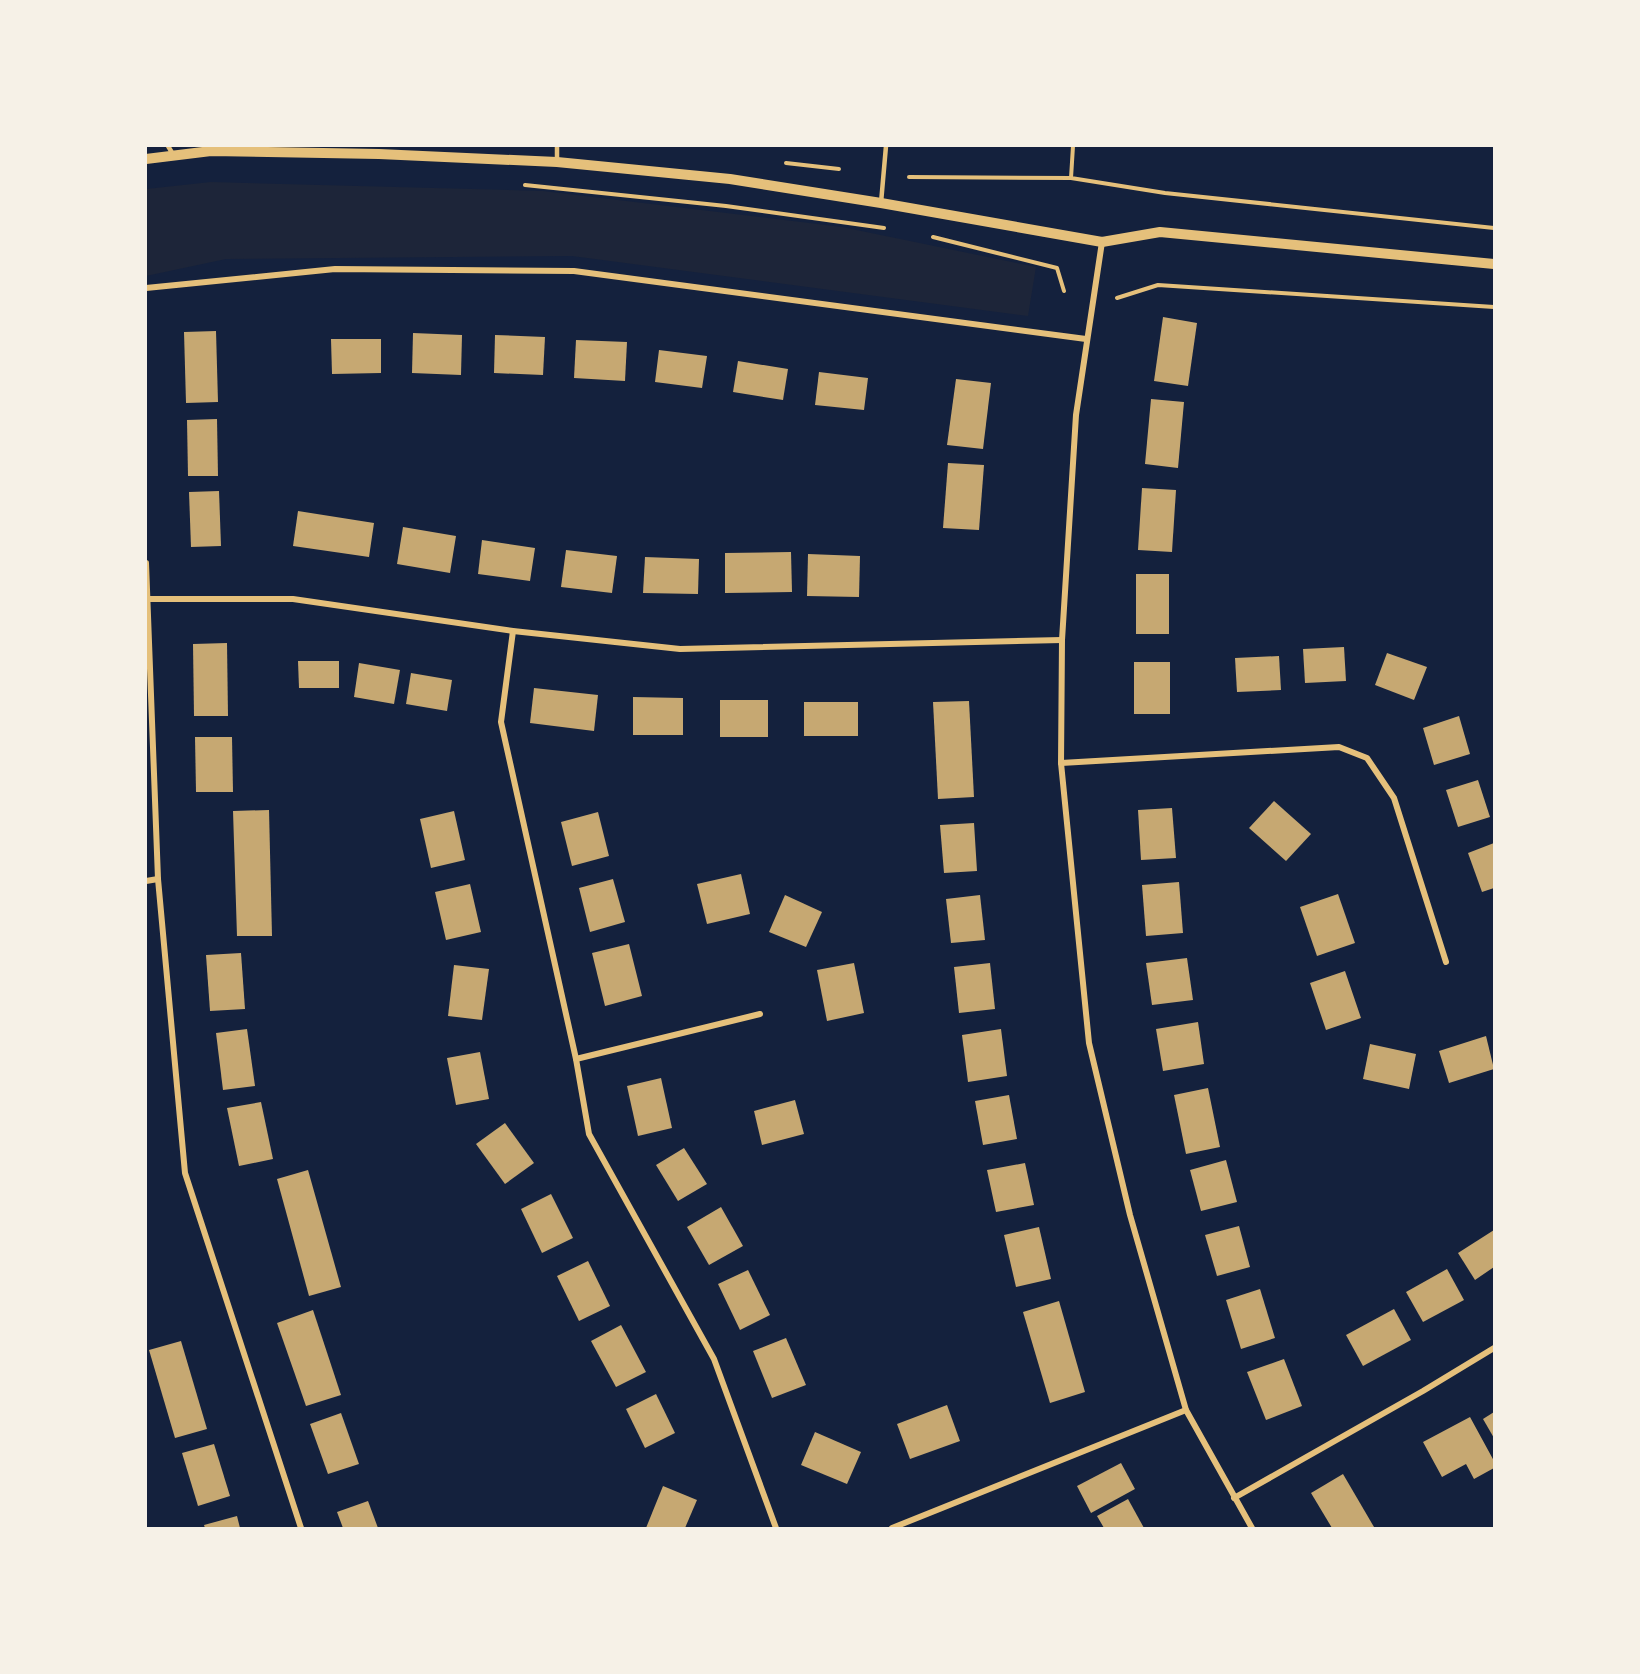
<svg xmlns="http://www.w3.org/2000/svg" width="1640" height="1674" font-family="'Archivo Narrow',sans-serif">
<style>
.green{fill:#1d2539}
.building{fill:#c6a872}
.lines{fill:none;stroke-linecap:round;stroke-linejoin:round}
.path{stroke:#e5c07b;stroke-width:4}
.service{stroke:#e5c07b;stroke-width:4.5}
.minor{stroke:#e5c07b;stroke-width:6}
.tertiary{stroke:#e5c07b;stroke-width:10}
</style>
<rect width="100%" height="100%" fill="#14213d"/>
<path class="green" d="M211,182L543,191L842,227L1036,267L1028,316L572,256L226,259L146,276V189Z"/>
<g class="building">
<path d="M1163,317L1197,323L1188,386L1154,381Z"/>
<path d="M216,331L218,402L186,403L184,332Z"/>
<path d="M413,333L462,335L461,375L412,373Z"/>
<path d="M495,335L545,337L543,375L494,373Z"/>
<path d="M331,339H381V373L332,374Z"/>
<path d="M576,340L627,342L625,381L574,378Z"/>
<path d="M659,350L707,356L702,388L655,382Z"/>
<path d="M738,361L788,369L783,400L733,392Z"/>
<path d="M819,372L868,378L864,410L815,405Z"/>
<path d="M956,379L991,383L983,449L947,445Z"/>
<path d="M1151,399L1184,402L1178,468L1145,464Z"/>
<path d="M217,419L218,476H188L187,420Z"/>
<path d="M948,463L984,465L979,530L943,528Z"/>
<path d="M1142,488L1176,490L1172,552L1138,550Z"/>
<path d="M219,491L221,546L191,547L189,492Z"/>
<path d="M298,511L374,523L369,557L293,546Z"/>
<path d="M403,527L456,536L450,573L397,564Z"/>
<path d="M482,540L535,548L530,581L478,574Z"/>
<path d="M566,550L617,556L612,593L561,587Z"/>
<path d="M791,552L792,592L725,593V553Z"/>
<path d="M808,554L860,556L859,597L807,596Z"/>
<path d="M645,557L699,559L698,594L643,593Z"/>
<rect x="1136" y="574" width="33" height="60"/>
<path d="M227,643L228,716H194L193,644Z"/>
<path d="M1344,647L1346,681L1305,683L1303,649Z"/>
<path d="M1387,653L1427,667L1414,700L1375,685Z"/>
<path d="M1279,656L1281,690L1237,692L1235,658Z"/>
<path d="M298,661H339V688H299Z"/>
<rect x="1134" y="662" width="36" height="52"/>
<path d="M359,663L400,670L394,704L354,697Z"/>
<path d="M411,673L452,680L447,711L406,704Z"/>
<path d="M534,688L598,695L594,731L530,723Z"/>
<path d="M633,697L683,698V735H633Z"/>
<rect x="720" y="700" width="48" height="37"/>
<path d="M969,701L974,797L938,799L933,702Z"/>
<rect x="804" y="702" width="54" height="34"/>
<path d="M1459,716L1470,754L1434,765L1423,728Z"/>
<path d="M195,737H232L233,792H196Z"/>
<path d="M1478,780L1490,817L1458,827L1446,790Z"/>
<path d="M1274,801L1311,834L1286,861L1249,828Z"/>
<path d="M1172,808L1176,858L1141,860L1138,810Z"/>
<path d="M269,810L272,936H237L233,811Z"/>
<path d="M454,811L465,860L431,868L420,819Z"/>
<path d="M598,812L609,856L572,866L561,822Z"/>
<path d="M974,823L977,871L944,873L940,825Z"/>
<path d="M1494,843V888L1482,892L1468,853Z"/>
<path d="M741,874L750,914L707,924L697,884Z"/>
<path d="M613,879L625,922L590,932L579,888Z"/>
<path d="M1179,882L1183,933L1146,936L1142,885Z"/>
<path d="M470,884L481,932L446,940L435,892Z"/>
<path d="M1338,894L1355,943L1317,956L1300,907Z"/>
<path d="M785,895L822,912L806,947L769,932Z"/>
<path d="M980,895L985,940L951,943L946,899Z"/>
<path d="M629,944L642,996L605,1006L592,953Z"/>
<path d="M241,953L245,1009L210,1011L206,955Z"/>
<path d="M1187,958L1193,1000L1152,1005L1146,963Z"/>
<path d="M854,963L864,1013L827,1021L817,970Z"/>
<path d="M990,963L995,1009L959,1013L954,967Z"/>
<path d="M454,965L489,969L482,1020L448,1016Z"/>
<path d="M1345,971L1361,1018L1326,1030L1310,983Z"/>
<path d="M1198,1022L1204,1064L1163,1071L1156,1029Z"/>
<path d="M247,1029L255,1086L223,1090L216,1033Z"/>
<path d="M1001,1029L1007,1076L968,1082L962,1035Z"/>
<path d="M1486,1036L1494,1069L1449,1083L1439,1051Z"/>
<path d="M1370,1044L1416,1054L1409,1089L1363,1079Z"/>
<path d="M480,1052L489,1099L456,1105L447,1058Z"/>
<path d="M661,1078L672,1128L638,1136L627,1086Z"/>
<path d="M1208,1088L1220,1147L1186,1154L1174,1095Z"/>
<path d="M1009,1095L1017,1139L983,1145L975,1101Z"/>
<path d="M795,1100L804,1134L762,1145L754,1111Z"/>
<path d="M261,1102L273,1159L239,1166L227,1108Z"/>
<path d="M505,1123L534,1163L505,1184L476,1144Z"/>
<path d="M684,1148L707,1184L678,1201L656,1165Z"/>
<path d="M1226,1160L1237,1202L1201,1211L1190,1170Z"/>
<path d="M1025,1163L1034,1205L996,1212L987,1170Z"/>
<path d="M308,1170L341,1287L309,1296L277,1179Z"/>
<path d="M551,1194L573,1238L542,1253L521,1209Z"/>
<path d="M721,1207L743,1246L709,1265L687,1227Z"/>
<path d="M1239,1226L1250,1267L1217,1276L1205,1235Z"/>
<path d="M1039,1227L1051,1279L1016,1287L1004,1235Z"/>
<path d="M1494,1230V1267L1475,1280L1458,1253Z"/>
<path d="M588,1261L610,1306L579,1321L557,1276Z"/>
<path d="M1447,1269L1464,1300L1423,1322L1406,1292Z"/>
<path d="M748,1270L770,1315L740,1330L718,1284Z"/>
<path d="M1260,1289L1275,1338L1241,1349L1226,1300Z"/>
<path d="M1059,1301L1085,1392L1050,1403L1023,1312Z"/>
<path d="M1394,1309L1411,1340L1363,1366L1346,1335Z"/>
<path d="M313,1310L341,1395L306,1406L277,1323Z"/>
<path d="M621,1325L646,1372L616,1387L591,1341Z"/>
<path d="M786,1338L806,1385L772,1398L753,1351Z"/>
<path d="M181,1341L207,1429L175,1438L149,1350Z"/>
<path d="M1284,1359L1302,1406L1266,1420L1247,1372Z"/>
<path d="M656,1394L675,1433L645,1448L626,1409Z"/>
<path d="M947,1405L960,1441L910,1459L897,1424Z"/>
<path d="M1494,1412V1438L1483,1419Z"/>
<path d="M341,1413L359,1464L328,1474L310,1424Z"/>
<path d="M1470,1417L1494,1461V1468L1474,1479L1466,1464L1442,1477L1423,1442Z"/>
<path d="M815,1432L861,1452L847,1484L801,1465Z"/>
<path d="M214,1444L230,1496L198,1506L182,1453Z"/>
<path d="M1121,1463L1135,1489L1091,1513L1077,1486Z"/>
<path d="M1343,1474L1374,1527L1371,1528H1332L1311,1493Z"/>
<path d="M663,1486L697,1500L685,1528H646Z"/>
<path d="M1128,1499L1144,1528H1104L1097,1516Z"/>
<path d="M368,1501L378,1528H343L337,1512Z"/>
<path d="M237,1516L240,1528H205L204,1525Z"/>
</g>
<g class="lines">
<g class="path">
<path d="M1073,146L1071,178L1165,193L1494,228"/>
<path d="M786,163L839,169"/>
<path d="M909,177L1071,178"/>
<path d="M525,185L726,206L884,228"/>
<path d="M933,237L1057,268L1064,291"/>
<path d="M1117,298L1158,285L1494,307"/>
</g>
<g class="service">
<path d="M168,146L174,156"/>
<path d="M557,161V146"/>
<path d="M881,203L886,146"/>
</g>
<g class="minor">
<path d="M1102,242L1076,415L1062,640L1061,763L1089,1043L1130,1215L1186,1410L1252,1528"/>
<path d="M146,288L335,269L574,271L1086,339"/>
<path d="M146,563L158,879L185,1173L301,1528"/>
<path d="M147,599H293L513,631L680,649L1062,640"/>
<path d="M513,631L501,722L576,1059L589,1134L714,1359L776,1528"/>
<path d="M1061,763L1339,747L1367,758L1394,798L1446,962"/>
<path d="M146,881L158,879"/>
<path d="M576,1059L760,1014"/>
<path d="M1234,1498L1423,1391L1494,1348"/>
<path d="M892,1528L1186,1410"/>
</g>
<path class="tertiary" d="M146,159L211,151L379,154L557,162L730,179L881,203L1102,242L1160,232L1494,264"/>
</g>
<rect width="1640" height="1674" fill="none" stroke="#f6f1e7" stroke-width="294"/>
</svg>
